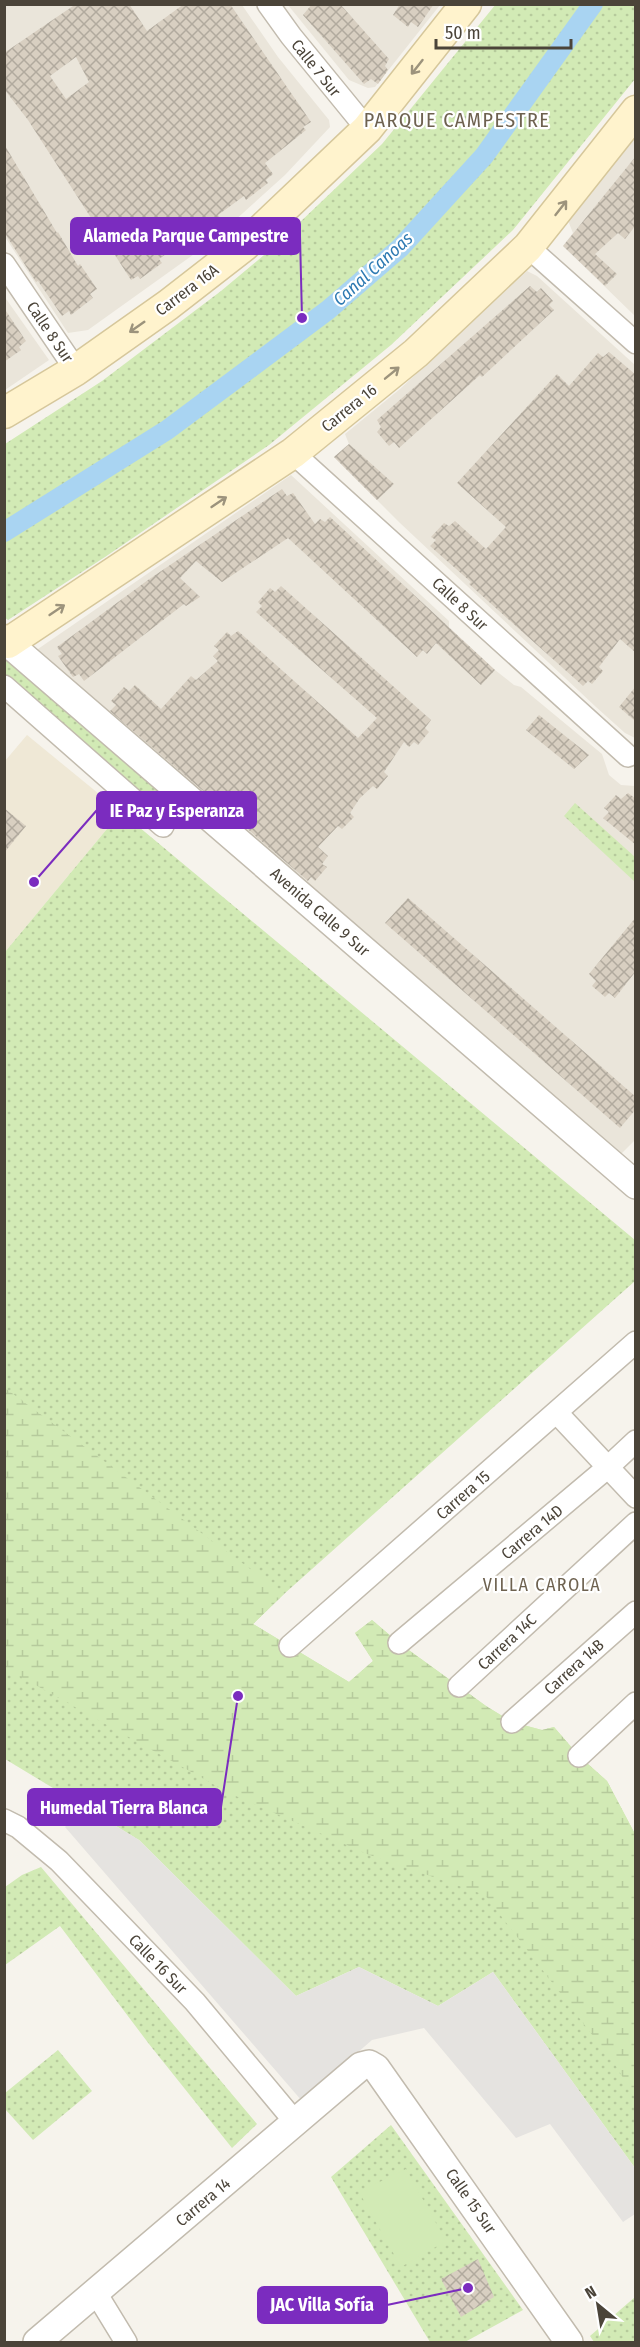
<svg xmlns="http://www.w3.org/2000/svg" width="640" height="2347" font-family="'Fira Sans Condensed',sans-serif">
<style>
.residential{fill:#eae5da}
.education{fill:#efe8d6}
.grass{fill:url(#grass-dots)}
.wetland{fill:url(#wetland-marsh)}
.pitch{fill:#d2eab5}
.parking{fill:#e5e3e0}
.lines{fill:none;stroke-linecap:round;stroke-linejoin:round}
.canal{stroke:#a9d4f2;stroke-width:20}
.building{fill:url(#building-cross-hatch);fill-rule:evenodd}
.minor-casing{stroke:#c2bbae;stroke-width:24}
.tertiary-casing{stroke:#c2bbae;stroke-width:30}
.secondary-casing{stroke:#d6c79b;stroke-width:33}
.minor{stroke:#fff;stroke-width:21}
.tertiary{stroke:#fff;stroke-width:27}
.secondary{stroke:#fff3cd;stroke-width:30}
.oneway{stroke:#9c937c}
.labels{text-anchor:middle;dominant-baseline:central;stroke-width:4.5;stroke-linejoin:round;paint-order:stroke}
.street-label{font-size:16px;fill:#4b4439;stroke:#fff}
.water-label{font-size:18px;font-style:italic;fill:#2e7ab2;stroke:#fff}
.neighbourhood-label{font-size:18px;letter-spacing:1.5px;fill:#6e6250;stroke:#fff}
.quarter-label{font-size:20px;letter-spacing:1.5px;fill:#6e6250;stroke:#fff}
.leader{fill:none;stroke:#7b2cbf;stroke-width:2}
.callout-dot{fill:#7b2cbf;stroke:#fff;stroke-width:2}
.callout{fill:#7b2cbf;stroke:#7b2cbf;stroke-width:2}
.callout-label{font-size:18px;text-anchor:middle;font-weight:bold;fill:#fff}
</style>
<defs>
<pattern id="grass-dots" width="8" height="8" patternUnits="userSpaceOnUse" patternTransform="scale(1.5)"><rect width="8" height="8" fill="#d2eab5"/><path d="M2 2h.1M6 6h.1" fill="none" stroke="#b6ca9c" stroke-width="1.8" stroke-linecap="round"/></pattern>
<pattern id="wetland-marsh" width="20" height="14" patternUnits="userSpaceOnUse" patternTransform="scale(1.5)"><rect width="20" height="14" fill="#d2eab5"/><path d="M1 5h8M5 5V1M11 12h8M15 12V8" fill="none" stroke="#b6ca9c"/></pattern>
<pattern id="building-cross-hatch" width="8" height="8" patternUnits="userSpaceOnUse" patternTransform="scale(1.5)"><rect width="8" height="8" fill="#d8cfc1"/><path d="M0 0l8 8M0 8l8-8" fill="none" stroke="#b1aa9e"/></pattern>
</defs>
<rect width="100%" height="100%" fill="#f6f3ec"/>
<g class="residential">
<path d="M4,5H242L278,57L329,120L330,127L285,175L211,242L88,330L68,333L5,237Z"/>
<path d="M288,5H440L375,87L368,88L349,80Z"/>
<path d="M635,136V316L563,246L573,233L567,218Z"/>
<path d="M527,271L537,276L635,365V738L625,733L596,707L400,523L334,457L349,444L345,434L400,389Z"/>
<path d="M4,296L49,360L5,390H4Z"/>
<path d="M291,475L449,621V628L495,670L514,685L521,687L602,754L609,775L621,785L635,786V1140L621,1154L342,917L35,651Z"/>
</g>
<path class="education" d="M27,735L121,812L5,952V761Z"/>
<g class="grass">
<path d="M496,4L635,5V79L513,230L391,345L269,445L105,557L8,620L4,617L5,444L102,381L221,291L276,245L382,144Z"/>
<path d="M5,653L168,796L157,809L5,676Z"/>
<path d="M575,803L635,857V882L564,816Z"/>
<path d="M121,812L635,1240V1281L284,1594L253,1624L349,1682L373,1661L355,1633L372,1620L399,1643L486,1706L512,1722L542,1730L554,1727L579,1756L607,1781L635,1834V2168L493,1972L438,2006L359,1967L296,1996L139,1840L5,1759V952Z"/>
<path d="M41,1867L257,2124L232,2148L149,2044L60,1926L5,1965V1887L22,1875Z"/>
<path d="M58,2050L92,2091L33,2140L5,2109V2093Z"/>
<path d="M391,2125L523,2310L465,2342H430L331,2177Z"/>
<path d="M635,2297V2342H594L590,2336Z"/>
</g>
<path class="wetland" d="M5,1388L284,1594L253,1624L349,1682L373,1661L355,1633L372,1620L399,1643L486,1706L512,1722L542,1730L554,1727L579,1756L607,1781L635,1834V2098L616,2066L485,1895L367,1854L229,1793L5,1668Z"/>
<path class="pitch" d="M406,2169L446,2241L401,2267L359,2192Z"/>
<path class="parking" d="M85,1807L139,1840L296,1996L359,1967L438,2006L493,1972L635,2168V2214L623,2222L550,2124L516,2138L424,2028L372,2040L302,2101L65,1827Z"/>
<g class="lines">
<path class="canal" d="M4,532L167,430L328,310L400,248L484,156L593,4"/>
</g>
<g class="building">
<path d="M76,4H129L147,31L184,4H230L311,122L303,127L306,130L265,163L273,174L266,180L268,183L246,200L244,196L218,215L222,220L214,226L216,228L196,246L193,242L186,247L183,242L159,259L162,263L140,279L138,276L131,280L28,120L4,89V53ZM76,57L89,82L66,99L50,76Z"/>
<path d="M312,4H340L389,59L385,66L388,70L378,84L371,79L364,84L303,15Z"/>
<path d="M400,4H434L418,27L411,22L408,27L393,15Z"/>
<path d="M4,144L57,233L58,232L78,266L80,264L97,289L90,294L93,298L71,315L69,311L62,316L38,281L36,282L4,232Z"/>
<path d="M636,156V225L625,239L618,233L595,254L617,274L605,286L563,246Z"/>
<path d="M530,286L537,292L541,288L553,301L549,305L554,310L482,377L480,375L399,448L394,442L389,446L377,432L381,427L377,420Z"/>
<path d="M4,308L26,341L19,347L21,350L4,362Z"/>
<path d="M609,352L636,375V653L620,639L599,667L603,671L592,684L588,681L583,686L469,584L471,582L430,546L436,540L431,537L444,523L449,526L455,521L486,549L506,527L457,483L557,374L569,386L598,353L603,357Z"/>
<path d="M349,444L394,484L377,500L334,457Z"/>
<path d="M282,489L287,496L293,493L315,524L320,519L325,522L330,517L495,670L481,685L436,643L427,654L423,650L417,657L288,538L222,582L196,561L180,578L200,597L186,606L184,604L84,681L79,674L73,677L58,656L62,654L57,647L148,580Z"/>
<path d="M281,586L431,720L425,728L429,732L418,745L414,742L409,747L404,742L384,772L388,776L377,789L373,786L360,798L350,813L354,817L342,829L338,826L318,847L328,856L322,864L327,867L315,881L311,877L308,881L110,711L116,705L111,701L124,687L129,691L135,685L161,709L191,676L196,680L218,661L213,656L219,650L214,646L227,632L231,636L238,631L358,738L377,718L256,612L262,606L258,602L270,588L275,592Z"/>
<path d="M636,686V722L619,707Z"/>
<path d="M539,715L589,755L574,769L526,730Z"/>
<path d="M628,793L636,799V845L603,818L609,812L604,808L616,795L621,799Z"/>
<path d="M4,808L26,826L4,853Z"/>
<path d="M408,898L636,1097V1109L620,1128L385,923Z"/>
<path d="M636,917V971L615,998L609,993L605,997L592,986L596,981L589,974Z"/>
<path d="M478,2259L494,2297L461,2317L441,2279Z"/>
</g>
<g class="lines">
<g class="minor-casing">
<g id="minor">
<path d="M268,4L291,36L367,129"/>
<path d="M528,247L636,343"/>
<path d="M4,264L76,370"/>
<path d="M293,453L628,756"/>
<path d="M4,686L163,826"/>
<path d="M557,1413L636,1497"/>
<path d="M399,1643L607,1468L636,1441"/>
<path d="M290,1646L636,1342"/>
<path d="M459,1686L636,1523"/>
<path d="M512,1722L636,1612"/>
<path d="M579,1756L636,1703"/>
<path d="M4,1820L18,1827L59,1861L195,2002L296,2123"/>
<path d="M96,2293L126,2342"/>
</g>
</g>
<g class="tertiary-casing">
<g id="tertiary">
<path d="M8,643L636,1185"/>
<path d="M37,2342L361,2066L369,2064L376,2068L569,2342"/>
</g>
</g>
<g class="secondary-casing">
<g id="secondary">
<path d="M4,413L76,370L168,305L244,246L367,129L466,4"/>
<path d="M4,640L8,643L293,453L416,353L528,247L636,111"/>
</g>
</g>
<use href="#minor" class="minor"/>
<use href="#tertiary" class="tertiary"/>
<use href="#secondary" class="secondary"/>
</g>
<defs><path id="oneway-shaft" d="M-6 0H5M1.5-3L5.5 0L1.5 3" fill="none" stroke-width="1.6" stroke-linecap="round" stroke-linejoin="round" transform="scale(1.5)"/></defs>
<g class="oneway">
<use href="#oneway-shaft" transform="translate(417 67) rotate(128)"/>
<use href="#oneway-shaft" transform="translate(561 208) rotate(-52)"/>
<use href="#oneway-shaft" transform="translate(137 327) rotate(145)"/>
<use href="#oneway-shaft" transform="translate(392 373) rotate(-39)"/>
<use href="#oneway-shaft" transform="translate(219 502) rotate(-34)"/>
<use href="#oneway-shaft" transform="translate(57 610) rotate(-34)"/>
</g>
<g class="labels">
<g class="street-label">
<text transform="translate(316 68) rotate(51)">Calle 7 Sur</text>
<text transform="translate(187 290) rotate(-37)">Carrera 16A</text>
<text transform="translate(50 332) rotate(56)">Calle 8 Sur</text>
<text transform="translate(349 408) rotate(-39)">Carrera 16</text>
<text transform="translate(460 604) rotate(43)">Calle 8 Sur</text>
<text transform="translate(320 912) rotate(41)">Avenida Calle 9 Sur</text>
<text transform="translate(463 1495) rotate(-41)">Carrera 15</text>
<text transform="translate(532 1532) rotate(-40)">Carrera 14D</text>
<text transform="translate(507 1642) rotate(-43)">Carrera 14C</text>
<text transform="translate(574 1667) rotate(-42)">Carrera 14B</text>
<text transform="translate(158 1964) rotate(46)">Calle 16 Sur</text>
<text transform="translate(471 2201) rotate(55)">Calle 15 Sur</text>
<text transform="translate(203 2202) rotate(-40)">Carrera 14</text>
</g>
<g class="water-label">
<text transform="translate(373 269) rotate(-42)">Canal Canoas</text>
</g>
<g class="neighbourhood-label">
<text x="542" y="1585">VILLA CAROLA</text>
</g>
<g class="quarter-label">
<text x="457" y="120">PARQUE CAMPESTRE</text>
</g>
</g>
<path class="leader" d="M302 318L300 236M34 882L97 810M238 1696L221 1807M468 2288L387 2305"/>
<g class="callout-dot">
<circle cx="302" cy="318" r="6"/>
<circle cx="34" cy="882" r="6"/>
<circle cx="238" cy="1696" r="6"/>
<circle cx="468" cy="2288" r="6"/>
</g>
<g class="callout">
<rect x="71" y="218" width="229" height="36" rx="6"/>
<rect x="97" y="792" width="159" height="36" rx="6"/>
<rect x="28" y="1789" width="193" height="36" rx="6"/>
<rect x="258" y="2287" width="129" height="36" rx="6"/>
</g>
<g class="callout-label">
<text x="186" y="242">Alameda Parque Campestre</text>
<text x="177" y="817">IE Paz y Esperanza</text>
<text x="124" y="1814">Humedal Tierra Blanca</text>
<text x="322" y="2311">JAC Villa Sofía</text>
</g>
<rect width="640" height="2347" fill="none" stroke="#4b4439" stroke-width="12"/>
<g transform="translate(598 2305) rotate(330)" stroke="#ffffff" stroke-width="4.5" paint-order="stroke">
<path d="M0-4.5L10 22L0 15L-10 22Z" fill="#4b4439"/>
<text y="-9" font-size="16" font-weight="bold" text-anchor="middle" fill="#4b4439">N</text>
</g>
<path d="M436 39v9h135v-9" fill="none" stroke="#4b4439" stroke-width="3"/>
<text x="445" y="39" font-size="18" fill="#4b4439" stroke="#ffffff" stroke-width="4.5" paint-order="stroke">50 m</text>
</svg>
